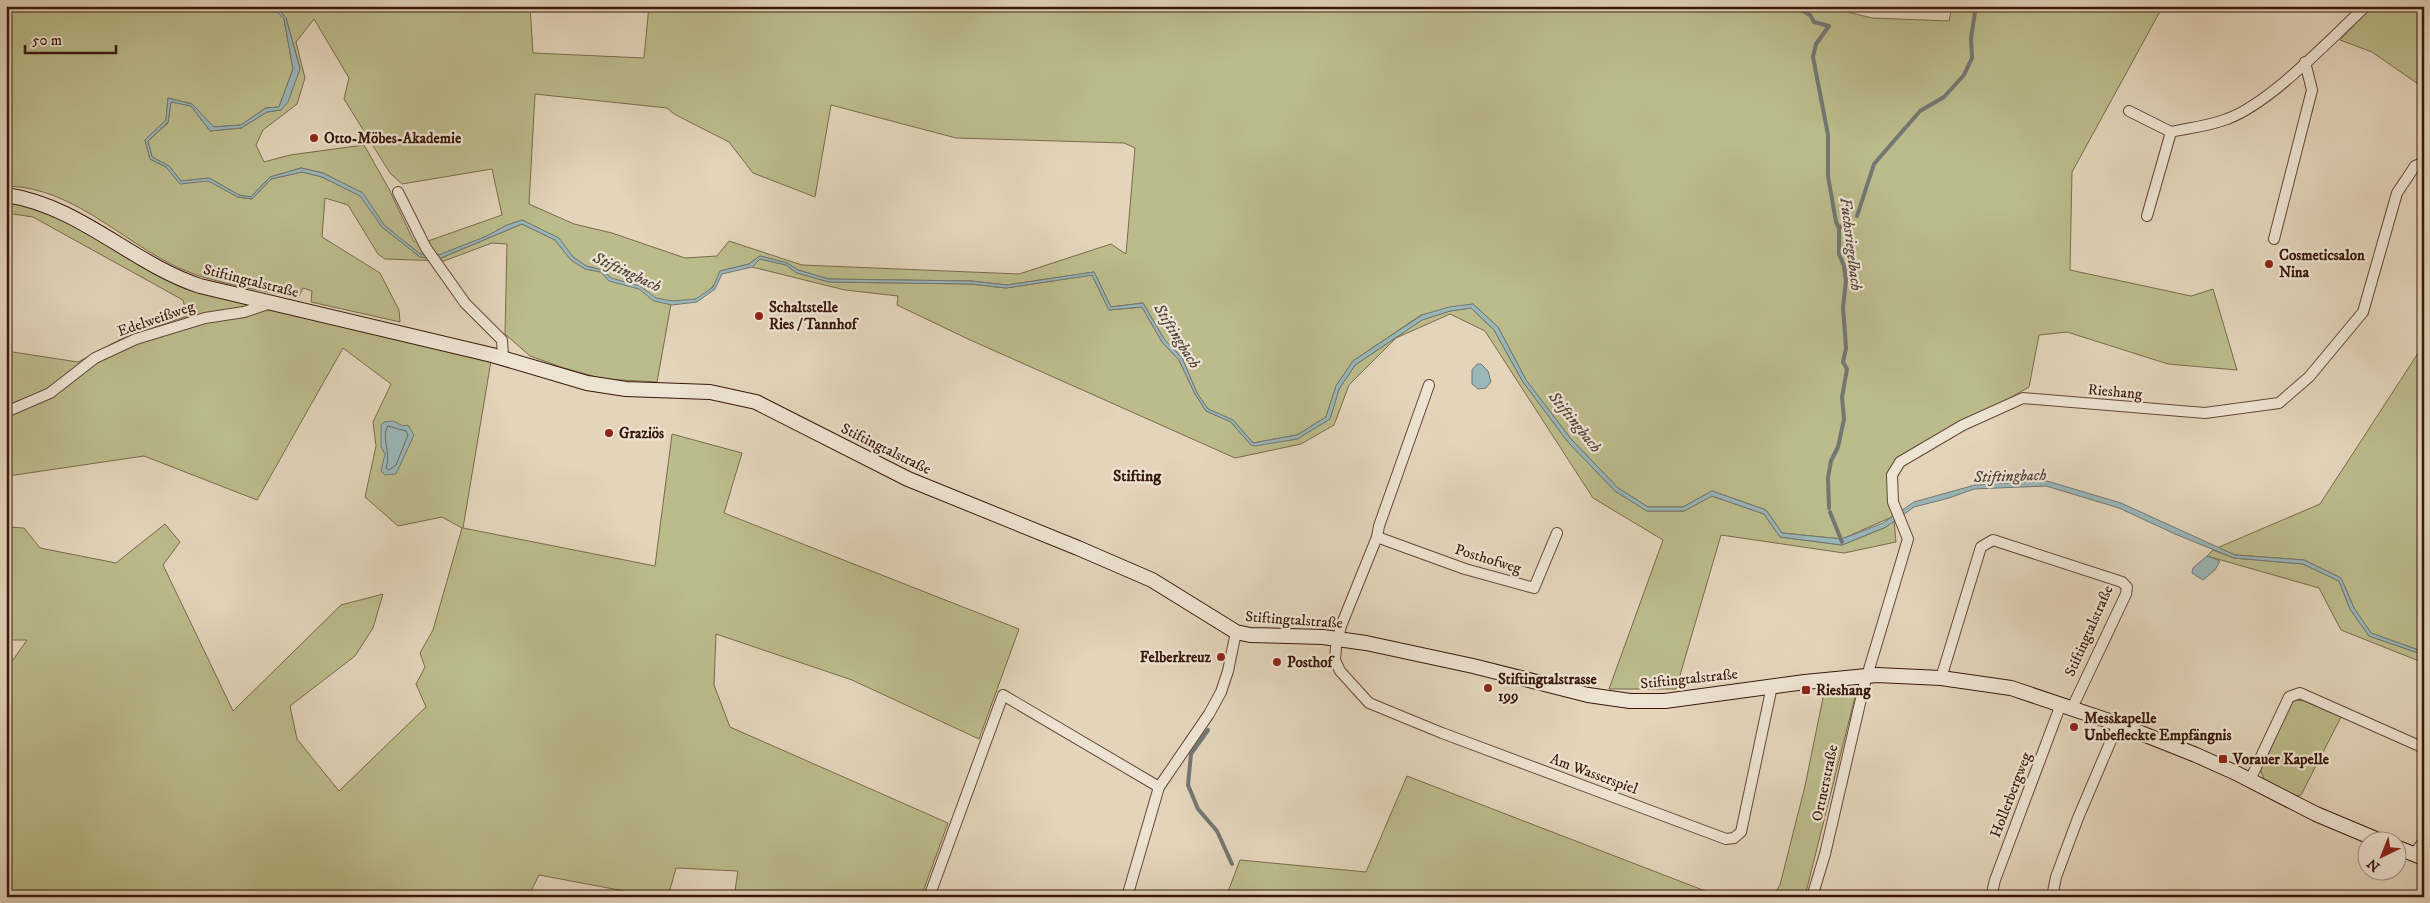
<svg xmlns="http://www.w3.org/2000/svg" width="2430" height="903" font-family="'IM FELL DW Pica',serif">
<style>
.green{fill:#bbbb8b;stroke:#7a6a4b;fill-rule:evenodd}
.water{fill:#99b6b9;stroke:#737773}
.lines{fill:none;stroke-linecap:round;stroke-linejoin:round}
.shore{stroke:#696762;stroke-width:1}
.stream{stroke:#737773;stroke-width:4}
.street-casing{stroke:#644737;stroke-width:12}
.secondary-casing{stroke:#39180b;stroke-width:16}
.street{stroke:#ede3d2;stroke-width:10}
.secondary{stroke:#ede3d2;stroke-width:14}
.poi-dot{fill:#8f2418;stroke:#ede3d2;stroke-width:2}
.labels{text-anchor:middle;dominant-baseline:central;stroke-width:4.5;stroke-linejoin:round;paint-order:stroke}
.poi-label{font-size:15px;font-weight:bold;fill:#39180b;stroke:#ede3d2;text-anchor:start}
.street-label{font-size:15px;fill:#39180b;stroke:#ede3d2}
.water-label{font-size:16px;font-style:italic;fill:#56473f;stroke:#ede3d2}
.neighbourhood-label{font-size:16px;font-weight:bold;fill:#39180b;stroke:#ede3d2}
</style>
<rect width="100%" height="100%" fill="#e3d4ba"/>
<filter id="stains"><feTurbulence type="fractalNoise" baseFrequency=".004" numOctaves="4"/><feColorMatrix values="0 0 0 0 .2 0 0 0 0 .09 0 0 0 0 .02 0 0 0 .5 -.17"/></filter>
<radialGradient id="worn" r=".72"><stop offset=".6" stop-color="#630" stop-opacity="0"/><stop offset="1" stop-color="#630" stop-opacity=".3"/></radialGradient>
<g class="green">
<path d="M6,6H257L277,12L284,19L293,69L279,107L266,108L241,125L213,127L192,104L168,98L166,120L145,140L150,159L166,167L180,183L208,180L238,197L252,199L271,179L302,172L322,177L361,196L382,227L420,257L439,259L522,224L555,240L571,260L585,269L601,272L609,281L611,278L602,270L586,266L573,257L558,238L522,220L507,225L487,236L439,255L420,254L384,225L362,193L323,173L301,168L270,177L251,197L239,195L209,178L181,181L169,166L152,157L148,141L168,123L171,101L191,106L210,131L241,128L267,112L281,110L300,68L286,18L278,9L267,6H530L533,53L644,58L649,6H1823L1872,18L1949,21L1952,6H2163L2072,172L2070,270L2191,296L2213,289L2237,370L2168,364L2067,332L2039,335L2029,387L1900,462L1892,475L1894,516L1842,539L1782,533L1766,510L1712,491L1683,507H1648L1618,488L1571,439L1526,380L1498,327L1473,304L1421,315L1353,361L1336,386L1326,417L1297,435L1253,443L1233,420L1208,409L1197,393L1182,358L1164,339L1143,303L1111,307L1094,272L1007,285L971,281L829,279L798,270L787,263L760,256L749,264L721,271C709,299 699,299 671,304L657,382L604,379L564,368L530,356L505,334L507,244L492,243L444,261L385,259L378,254L348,205L325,198L322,237L380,273L399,310L400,322L311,302L312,291L303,288L298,298C266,291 225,285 194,274C129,251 79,187 6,186ZM314,19L349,78L344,99L390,173L402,184L492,169L502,215L428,241L424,236L414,242L389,189L364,145L290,155L264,162L256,145L263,130L297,104L305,78L296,42ZM535,94L667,108L674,114L729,142L753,173L815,197L831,105L956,138L1124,143L1135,148L1126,254L1111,244L1019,274L802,265L729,241L717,256L685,258L612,233L574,224L529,204Z"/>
<path d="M2372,6H2424V88L2372,52L2340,40Z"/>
<path d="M6,195L25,198L168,273L492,355L463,528L655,566L672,434L742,453L724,513L1019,629L979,739L852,680L716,634L714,685L730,727L948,823L921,897H734L738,871L676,868L668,897H656L539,875L528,897H6V670L27,640H6V527L24,528L40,548L116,563L165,524L180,542L163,565L233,711L341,605L383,594L373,628L355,656L290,706L297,739L339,791L426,707L416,684L425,667L420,653L433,630L462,528L442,517L398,526L365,497L376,446L373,422L391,384L343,348L257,500L144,456L8,476L6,480V351L78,362L123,338L187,316L183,300L33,217L6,213Z"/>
<path d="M760,259L786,265L797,273L829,282L971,284L1006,288L1092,275L1109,310L1142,307L1162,342L1179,360L1195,394L1206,411L1231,422L1251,445L1297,439L1330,419L1339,389L1355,365L1422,320L1450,311L1471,308L1494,330L1523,382L1568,442L1615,491L1647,511H1684L1712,496L1764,514L1780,537L1842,545L1886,527L1894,520L1896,542L1844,553L1721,535L1676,689H1609L1663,540L1593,498L1485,331L1450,314L1396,338L1349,385L1334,425L1301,444L1235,458L968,339L897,305L898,296L845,290L752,267Z"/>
<path d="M2424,344V652L2371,633L2354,608L2341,578L2304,560L2236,555L2217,548L2320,504Z"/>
<path d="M2213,550L2234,558L2303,564L2339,581L2350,609L2369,636L2424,655V663L2341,630L2319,588L2207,556Z"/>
<path d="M1857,689L1807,888L1804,897H1772L1780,885L1805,786L1824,693Z"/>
<path d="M2296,700L2304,701L2341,717L2301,795L2296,796L2264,779L2259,767L2290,703Z"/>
<path d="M1407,776L1721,897H1226L1240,860L1366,872Z"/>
</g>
<g class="water">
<path d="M257,6L278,9L286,18L300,69L288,102L281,110L267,112L241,128L210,131L191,106L171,102L168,122L148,141L152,157L169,166L181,181L209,178L239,195L251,197L270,177L301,168L323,173L363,193L384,225L420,254L439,255L487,236L507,225L522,220L559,238L573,257L586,266L602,270L611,278L640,286L656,298L672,301L696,299L713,287L720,271L749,264L760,256L787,263L798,270L829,279L971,281L1007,285L1094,272L1111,307L1143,303L1164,339L1182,358L1197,393L1208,409L1233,420L1253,443L1297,435L1326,417L1336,386L1353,361L1422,315L1449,307L1473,304L1498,327L1526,380L1571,439L1618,488L1648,507H1683L1712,491L1766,510L1782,533L1842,539L1883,523L1914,502L1975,485L2047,481L2121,503L2235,555L2304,560L2341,578L2354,608L2371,633L2424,652V655L2369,636L2350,609L2339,581L2303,564L2234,558L2175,534L2119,508L2046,486L1974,489L1949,498L1914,507L1886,527L1842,545L1780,537L1764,514L1712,496L1684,511H1647L1615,491L1568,442L1523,382L1494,330L1471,308L1450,311L1422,320L1355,365L1339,389L1330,419L1297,439L1255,446L1251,445L1231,422L1206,411L1195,394L1179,360L1162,342L1142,307L1109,310L1092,275L1006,288L971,284L829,282L797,273L786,265L760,259L752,267L722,274L715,289L697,302L672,305L654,301L639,289L609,281L601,272L585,269L571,260L555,240L522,224L438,259L420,257L382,227L360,196L322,177L302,172L271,179L252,199L238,197L208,181L180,184L166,167L150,159L145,140L166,120L168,98L192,104L214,127L241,125L266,108L279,107L293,69L284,19L277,12Z"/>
<path d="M1477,364H1481L1488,371L1491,382L1486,388L1478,389L1472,384V370Z"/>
<path d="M393,421L403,426L408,425L414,435L396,474L385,475L381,471L385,454L381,447V425L384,422Z"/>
<path d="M2207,556L2220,561L2215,570L2203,580L2192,573L2193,568Z"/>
</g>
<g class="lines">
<path class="shore" d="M388,426L406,431L408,435L396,465L389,470L386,468C392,452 380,437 388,426Z"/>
<g class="stream">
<path d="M1795,6L1810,15L1814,22L1829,26L1816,44L1813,57L1828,135V176L1836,222L1839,228V254L1844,266L1846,281L1843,307L1846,348L1843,362L1847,369L1842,397L1844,419L1838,447L1831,461L1828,478L1829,508"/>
<path d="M1857,216L1874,164L1920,111L1944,97L1964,75L1972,58L1971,38L1976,6"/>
<path d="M1839,228L1848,221"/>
<path d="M1830,512L1842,542"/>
<path d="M1208,730L1191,754L1188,785L1198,809L1217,831L1232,864"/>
</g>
<g class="street-casing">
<g id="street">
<path d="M2129,111L2171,132C2189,128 2209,126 2227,119C2271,103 2330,39 2366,6"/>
<path d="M398,192L426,248L465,303L502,340L503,358"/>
<path d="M2147,216L2171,132"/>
<path d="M2274,239L2312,90L2305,62"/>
<path d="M1429,385L1379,526L1377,537L1341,626L1336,647L1335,660L1340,671L1369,703L1442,733L1726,839L1734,838L1741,832L1772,686"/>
<path d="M6,412L50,393L95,358L136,339L205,318L244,312L271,303"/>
<path d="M1377,537L1465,569L1534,588L1557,533"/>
<path d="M1941,678L1981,547L1993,540L2122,582L2127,587L2126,594L2072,708"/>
<path d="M2250,780L2289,697L2300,693L2424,748"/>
<path d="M2414,854L2424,841"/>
<path d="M929,897L1003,695L1159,787"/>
<path d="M1127,897L1159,787L1209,714L1221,692L1228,671L1236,632"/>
<path d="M1812,897L1825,854L1864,686L1908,539L1893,502L1892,475L1900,462L1963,425L2023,398L2205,413L2279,403L2309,377L2363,312L2397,193L2415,166L2424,162"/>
<path d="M1991,897L1995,880L2061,704"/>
<path d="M2052,897L2056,877L2078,818L2118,724"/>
</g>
</g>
<g class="secondary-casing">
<g id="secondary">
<path d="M6,195C80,206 131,263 200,286L492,355L587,383L626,389L710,392L756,402L908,479L1078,548L1152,580L1236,632L1250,635L1323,637L1366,643L1473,666L1588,695L1630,701H1665L1805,682L1877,675L1941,678L2011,688L2118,724L2196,755L2234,772L2316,814L2378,840"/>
<path d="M2398,848L2424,858"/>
</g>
</g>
<use href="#street" class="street"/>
<use href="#secondary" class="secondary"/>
</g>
<g class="poi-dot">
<circle cx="314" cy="138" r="5"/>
<circle cx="2269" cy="264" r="5"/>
<circle cx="759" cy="316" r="5"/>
<circle cx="609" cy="433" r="5"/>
<circle cx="1221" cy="657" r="5"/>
<circle cx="1277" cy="662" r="5"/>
<circle cx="1488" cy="688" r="5"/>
<rect x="1801" y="685" width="10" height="10" rx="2.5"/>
<circle cx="2074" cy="727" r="5"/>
<rect x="2218" y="754" width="10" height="10" rx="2.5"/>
</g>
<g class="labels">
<g class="poi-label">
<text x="324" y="138">Otto-Möbes-Akademie</text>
<text x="2279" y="255">Cosmeticsalon<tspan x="2279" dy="17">Nina</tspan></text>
<text x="769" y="307">Schaltstelle<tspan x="769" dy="17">Ries / Tannhof</tspan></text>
<text x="619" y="433">Graziös</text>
<text x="1211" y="657" text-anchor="end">Felberkreuz</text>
<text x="1287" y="662">Posthof</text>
<text x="1498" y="679">Stiftingtalstrasse<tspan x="1498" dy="17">199</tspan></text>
<text x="1816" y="690">Rieshang</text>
<text x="2084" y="718">Messkapelle<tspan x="2084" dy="17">Unbefleckte Empfängnis</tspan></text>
<text x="2233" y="759">Vorauer Kapelle</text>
</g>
<g class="street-label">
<text transform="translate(251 281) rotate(14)">Stiftingtalstraße</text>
<text transform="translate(156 319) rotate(-19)">Edelweißweg</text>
<text transform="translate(2115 392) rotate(5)">Rieshang</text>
<text transform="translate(886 449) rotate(26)">Stiftingtalstraße</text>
<text transform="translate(1488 559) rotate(17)">Posthofweg</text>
<text transform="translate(1294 620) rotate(4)">Stiftingtalstraße</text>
<text transform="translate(2089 631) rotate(-66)">Stiftingtalstraße</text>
<text transform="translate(1689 679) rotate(-6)">Stiftingtalstraße</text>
<text transform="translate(1594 774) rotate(20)">Am Wasserspiel</text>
<text transform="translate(1825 783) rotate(-78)">Ortnerstraße</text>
<text transform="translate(2011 795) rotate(-69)">Hollerbergweg</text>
</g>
<g class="water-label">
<text transform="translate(1851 244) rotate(83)">Fuchsriegelbach</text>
<text transform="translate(627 272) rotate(25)">Stiftingbach</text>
<text transform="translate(1177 336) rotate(58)">Stiftingbach</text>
<text transform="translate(1575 422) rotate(51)">Stiftingbach</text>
<text transform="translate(2010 476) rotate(-2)">Stiftingbach</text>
</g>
<g class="neighbourhood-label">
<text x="1137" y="476">Stifting</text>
</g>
</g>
<rect width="2430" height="903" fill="none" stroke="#e3d4ba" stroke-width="25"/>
<rect x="8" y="8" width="2415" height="888" fill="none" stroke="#39180b" stroke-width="2.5"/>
<rect x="12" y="12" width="2405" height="878" fill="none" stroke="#39180b"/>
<g transform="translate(2382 856) rotate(223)"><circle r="24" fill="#ede3d2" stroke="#a59282"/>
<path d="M0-4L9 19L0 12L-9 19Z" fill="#8f2418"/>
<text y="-8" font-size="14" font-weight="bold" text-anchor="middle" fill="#39180b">N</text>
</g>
<path d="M25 45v8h91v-8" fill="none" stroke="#39180b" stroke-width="2.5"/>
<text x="32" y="45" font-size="15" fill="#39180b" stroke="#ede3d2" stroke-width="4" paint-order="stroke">50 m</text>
<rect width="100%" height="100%" filter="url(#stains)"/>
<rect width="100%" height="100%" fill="url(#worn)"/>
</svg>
